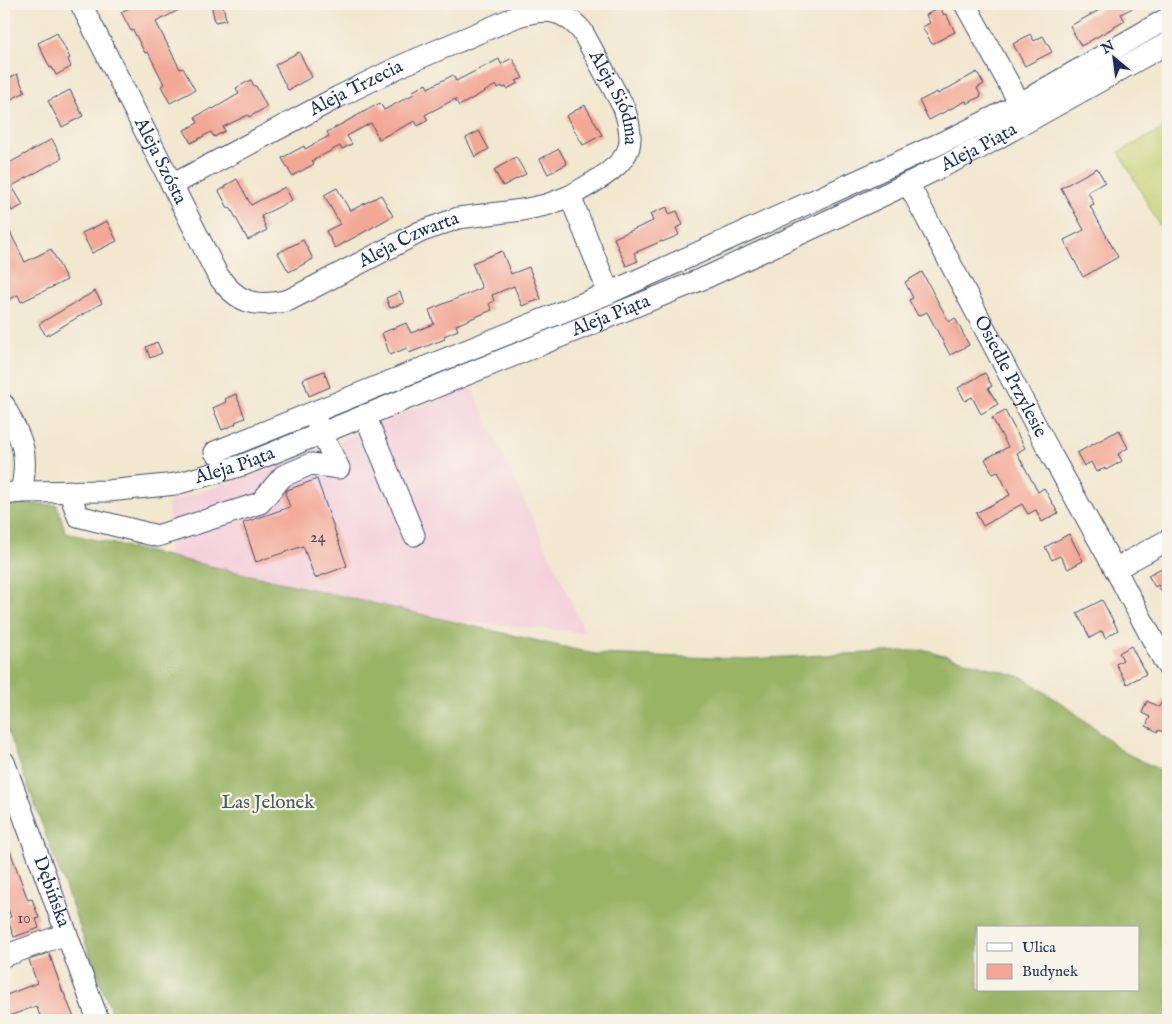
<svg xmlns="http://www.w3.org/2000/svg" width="1172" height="1024" font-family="'IM FELL English',serif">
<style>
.built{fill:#f4cfdc}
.green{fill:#c3d274;stroke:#6f8069}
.forest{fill:#9ab466;stroke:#5a7262;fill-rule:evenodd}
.building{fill:#f3a795}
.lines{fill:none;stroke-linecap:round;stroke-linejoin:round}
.minor-casing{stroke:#3b4b6f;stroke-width:23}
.minor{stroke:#fff;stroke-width:21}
.labels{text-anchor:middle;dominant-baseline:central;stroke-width:4.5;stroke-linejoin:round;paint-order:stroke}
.number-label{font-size:16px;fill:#514d6c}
.street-label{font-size:19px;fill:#1b2f5e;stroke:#f7f3e8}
.park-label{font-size:19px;fill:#455864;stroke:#f7f3e8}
</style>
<rect width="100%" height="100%" fill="#f7f3e8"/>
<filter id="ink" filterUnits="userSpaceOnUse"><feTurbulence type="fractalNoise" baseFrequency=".02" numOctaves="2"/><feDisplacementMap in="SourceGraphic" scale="10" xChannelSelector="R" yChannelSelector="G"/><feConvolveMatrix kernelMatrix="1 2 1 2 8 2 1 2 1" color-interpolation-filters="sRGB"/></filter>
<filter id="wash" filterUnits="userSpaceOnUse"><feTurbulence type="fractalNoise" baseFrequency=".0096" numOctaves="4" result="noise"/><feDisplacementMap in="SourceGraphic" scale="20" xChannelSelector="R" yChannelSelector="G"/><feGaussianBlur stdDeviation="1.12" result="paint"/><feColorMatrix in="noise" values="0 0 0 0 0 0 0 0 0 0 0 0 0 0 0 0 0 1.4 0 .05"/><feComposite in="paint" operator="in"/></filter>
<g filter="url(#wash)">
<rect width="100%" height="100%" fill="#f2e7cf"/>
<path class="built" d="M470,384L586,633L407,616L168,565L169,502L287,464Z"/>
<path class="green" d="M1168,126V222L1160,226L1119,152Z"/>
<path class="forest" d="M4,502L57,505L66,533L595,654L746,659L926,650L1022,677L1070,709L1124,752L1168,774V1020H114L4,721ZM978,928H1138V990H978Z"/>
<g id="blocks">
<g class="building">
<path d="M137,4H190L156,22L180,69L183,68L195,90L170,103L161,86L164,84L148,52L145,53L133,30L131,31L121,12Z"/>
<path d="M211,4H223L226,20L215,22Z"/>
<path d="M1100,4H1140L1121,14L1125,21L1081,46L1070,26L1103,8Z"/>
<path d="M940,7L944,15L946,14L955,32L932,44L922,27L930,23L926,15Z"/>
<path d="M57,33L70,58L68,59L71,67L56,75L52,67L50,68L38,43Z"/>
<path d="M1030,34L1034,41L1043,36L1052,52L1025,66L1013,44Z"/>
<path d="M299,52L312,77L288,90L275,65Z"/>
<path d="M512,58L523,78L516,81L518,83L507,89L506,87L503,88L502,86L498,88L496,85L459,106L455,99L425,115L428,120L418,126L415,121L379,139L371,123L347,136L352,144L342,149L340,146L312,161L314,164L292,176L282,158L304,146L305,149L329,136L327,132L380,103L384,110L414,94L413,91L426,84L428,88L453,75L456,81L499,59L501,64Z"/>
<path d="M977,72L984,84L977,88L981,96L967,104L966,101L929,120L919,101L937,92L938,94Z"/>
<path d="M17,74L25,92L4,103V81Z"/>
<path d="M251,80L254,86H256L267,107L249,117L248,115L223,127L225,131L214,137L211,132L191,143L184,130L198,123L195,117L212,108L213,109L237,95L239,94L236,88Z"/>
<path d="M70,90L83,116L62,127L48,101Z"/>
<path d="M585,105L602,135L583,145L566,116Z"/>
<path d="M479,131L489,149L475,157L466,138Z"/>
<path d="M52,139L62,158L12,186L23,205L12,211L4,196V166Z"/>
<path d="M559,149L567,164L548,174L540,159Z"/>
<path d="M516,157L526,174L503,186L494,170Z"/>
<path d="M1097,168L1105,182L1088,192L1094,204L1090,206L1118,257L1083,277L1064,240L1084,230L1061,188Z"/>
<path d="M237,179L251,205L285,187L292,200L261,216L264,221H263L267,230L248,240L230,207L228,208L219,191L226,187L225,186Z"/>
<path d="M337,188L350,211L381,195L393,216L335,248L326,231L340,224L324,195Z"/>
<path d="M667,207L669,214L677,211L683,225L676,228L679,235L662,242V241L634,253L638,261L626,266L614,238L653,221L650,214Z"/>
<path d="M4,220L25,262L51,249L67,280L21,302L18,295L4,302Z"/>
<path d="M107,221L117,241L92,253L82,233Z"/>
<path d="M303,240L313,259L289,272L278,253Z"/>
<path d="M502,251L511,274L529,267L541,299L522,306L514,286L492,295L494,301L489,304L492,310L456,325L458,330L444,336L445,339L409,353L407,348L390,355L382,333L406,323L411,333L434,324L429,310L482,288L472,263Z"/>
<path d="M922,272L949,322L955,318L969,345L950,355L927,312L918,316L909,300L913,298L905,282Z"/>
<path d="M95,291L102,303L46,336L39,324Z"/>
<path d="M400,292L404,303L390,308L386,298Z"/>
<path d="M157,342L162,353L150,358L146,347Z"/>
<path d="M324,371L330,387L309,396L303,379Z"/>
<path d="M985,373L992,386L988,388L998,404L981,414L972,397L965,401L958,388Z"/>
<path d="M236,394L245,418L235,422L236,424L222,430L213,408L226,402L225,399Z"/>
<path d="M1005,411L1025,448L1017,453L1038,492L1044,488L1058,513L1042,522L1036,510L1028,514L1022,504L983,526L976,513L1010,495L998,472L993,474L985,459L1008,447L992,418Z"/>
<path d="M1119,430L1128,448L1118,454L1122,461L1106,470L1105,468L1096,472L1091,462L1084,466L1077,453Z"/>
<path d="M317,479L347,566L315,578L303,546L256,562L243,523L290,507L285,493L287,490Z"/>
<path d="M1069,534L1083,561L1068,569L1060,556L1052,560L1045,547Z"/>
<path d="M1168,565V604L1158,585L1155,587L1148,575Z"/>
<path d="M1102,600L1118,630L1105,638L1102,631L1090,638L1077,613Z"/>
<path d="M1131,646L1146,674L1127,684L1116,664L1123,660L1119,653Z"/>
<path d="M1168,691V727L1165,733L1159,730L1158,732L1146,726L1150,717L1142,713L1147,701L1159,707Z"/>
<path d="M4,837H5L28,900L32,899L39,918L36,919L39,928L14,937L7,918L11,917L4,899Z"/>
<path d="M49,953L63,993H64L75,1020H42L36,1006L4,1018V996L37,983L29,960Z"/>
</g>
</g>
</g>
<g filter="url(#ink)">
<use href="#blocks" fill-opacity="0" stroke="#3b4b6f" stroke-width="1"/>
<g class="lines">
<g class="minor-casing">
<g id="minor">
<path id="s1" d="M81,4L217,274C237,304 256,308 289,300L420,232L458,218L522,210L546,205L570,196"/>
<path d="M965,4L1026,115"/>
<path id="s2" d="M908,183L1052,456L1115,569L1163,659L1168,667"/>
<path id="s3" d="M172,185L338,97L403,65L518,16C546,8 562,8 582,31L624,108C628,120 632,134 629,147C623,169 588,185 570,196L609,293"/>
<path d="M4,405C10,419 20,433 23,449C26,463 24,478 21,492"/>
<path d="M365,415L414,535"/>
<path d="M215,452L609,293L877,172L963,133L1019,104L1168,18"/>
<path d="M69,491L78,516L157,536L260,503L283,476L311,464L339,468L321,433L316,420"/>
<path id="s4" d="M4,494L21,492L108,491L176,484L243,465L707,277L886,194L978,149L1168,43"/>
<path d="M1115,569L1168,540"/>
<path id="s5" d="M4,762L98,1020"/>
<path d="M4,956L66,934"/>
</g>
</g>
<use href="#minor" class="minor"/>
</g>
</g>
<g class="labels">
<g class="number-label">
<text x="318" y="538">24</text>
<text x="24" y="919">10</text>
</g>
<g class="street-label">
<text stroke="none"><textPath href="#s3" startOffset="208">Aleja Trzecia</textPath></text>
<text stroke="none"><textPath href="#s3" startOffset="531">Aleja Siódma</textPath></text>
<text stroke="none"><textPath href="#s4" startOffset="1044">Aleja Piąta</textPath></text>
<text stroke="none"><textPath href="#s1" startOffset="176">Aleja Szósta</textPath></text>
<text stroke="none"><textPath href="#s1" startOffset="520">Aleja Czwarta</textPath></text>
<text stroke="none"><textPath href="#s4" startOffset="639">Aleja Piąta</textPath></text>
<text stroke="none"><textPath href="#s2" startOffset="219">Osiedle Przylesie</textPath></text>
<text stroke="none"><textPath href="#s4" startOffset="234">Aleja Piąta</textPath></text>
<text stroke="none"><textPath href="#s5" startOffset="138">Dębińska</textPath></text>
</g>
<g class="park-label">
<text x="268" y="803">Las Jelonek</text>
</g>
</g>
<rect width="1172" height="1024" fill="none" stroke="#f7f3e8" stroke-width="20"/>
<rect x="977" y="926" width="162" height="65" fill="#f7f3e8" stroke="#9fa5b1"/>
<rect x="987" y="943" width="25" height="8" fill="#ffffff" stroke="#9fa5b1"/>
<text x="1022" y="952" font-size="15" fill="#1b2f5e">Ulica</text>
<rect x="987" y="964" width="25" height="15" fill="#f3a795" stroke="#9fa5b1"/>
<text x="1022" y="976" font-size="15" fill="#1b2f5e">Budynek</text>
<g transform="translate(1114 58) rotate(331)" stroke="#f7f3e8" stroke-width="4" paint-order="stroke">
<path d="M0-4L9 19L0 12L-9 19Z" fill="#1b2f5e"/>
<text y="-8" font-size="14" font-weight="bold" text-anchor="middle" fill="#1b2f5e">N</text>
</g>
</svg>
